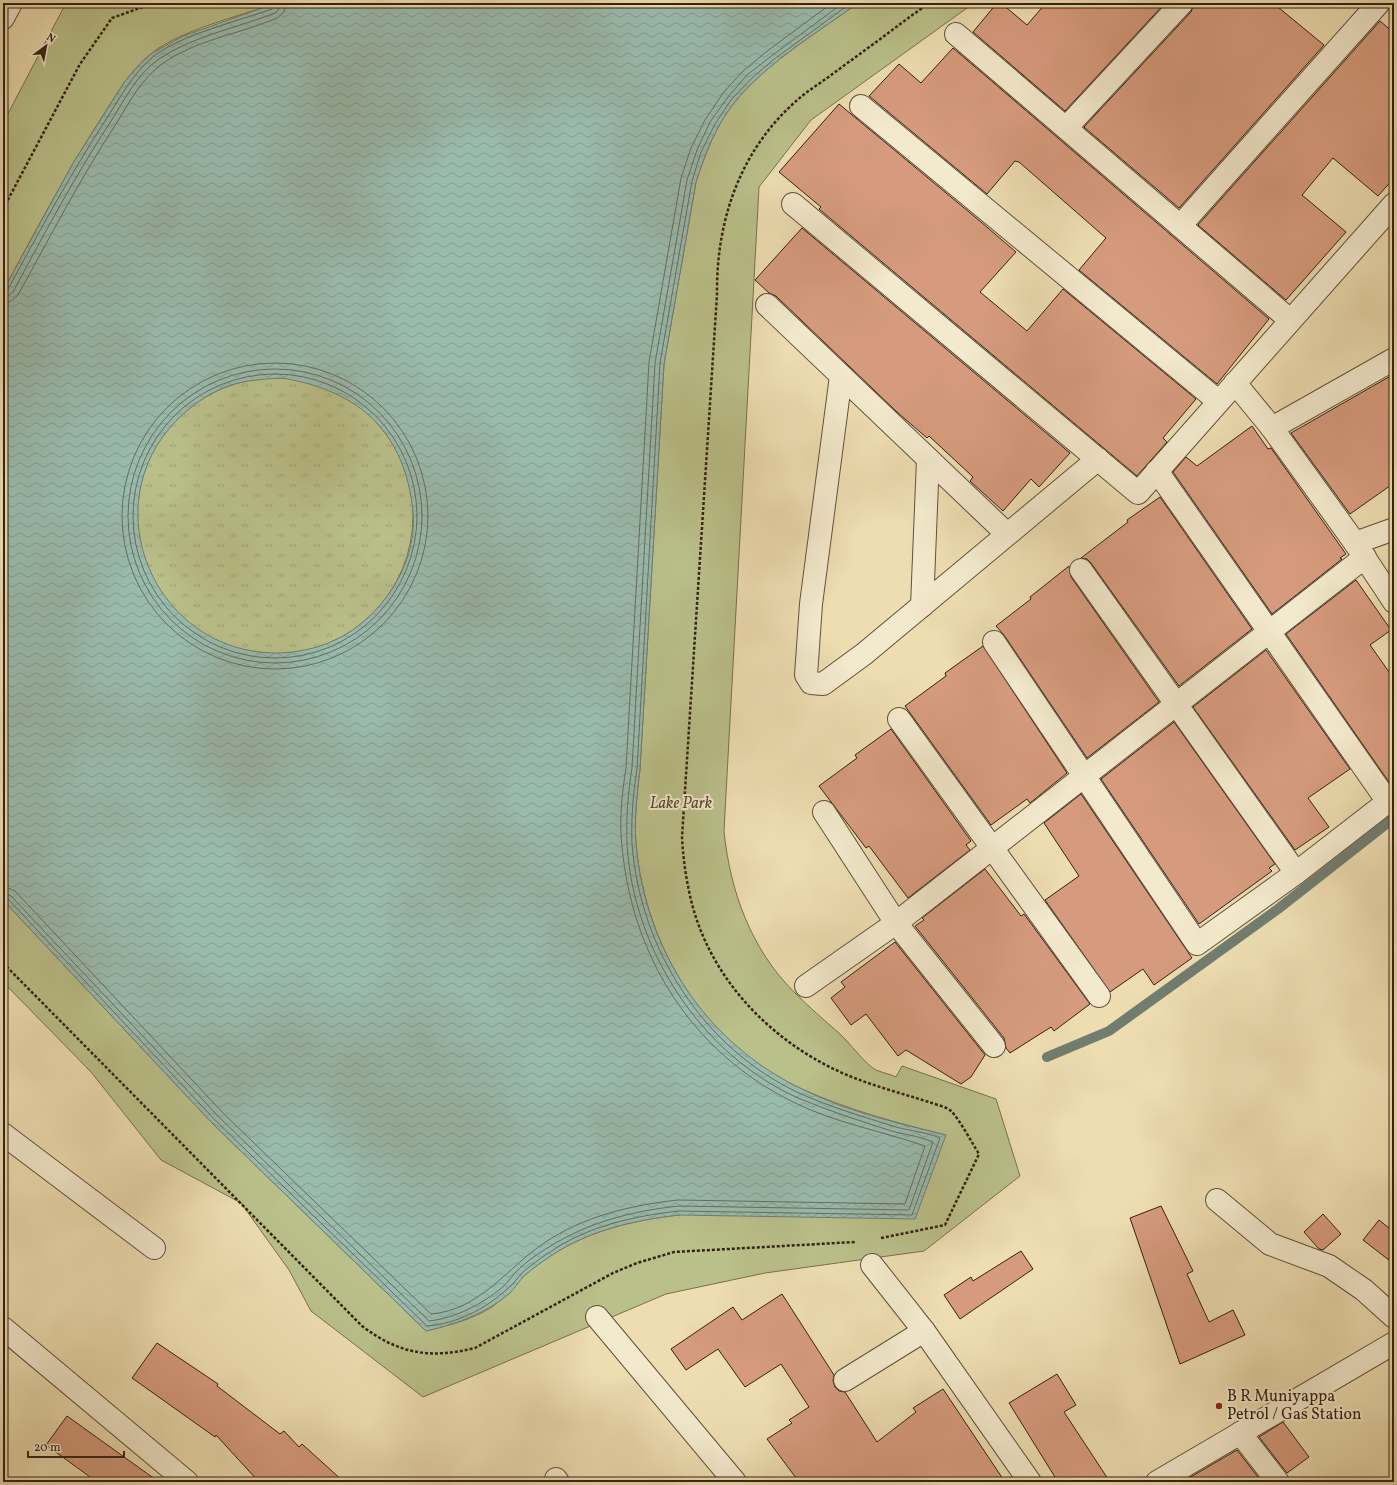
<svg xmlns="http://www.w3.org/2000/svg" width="1397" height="1485" font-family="Vollkorn,serif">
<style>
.grass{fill:url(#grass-tufts);stroke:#77704e}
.green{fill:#bac08a;stroke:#77704e}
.water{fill:url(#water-waves);stroke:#717d70;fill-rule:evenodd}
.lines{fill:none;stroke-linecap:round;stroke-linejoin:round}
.shore{stroke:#666e60;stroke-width:1}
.stream{stroke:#717d70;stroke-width:10}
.building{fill:#d69b7e;stroke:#342113}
.minor-casing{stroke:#62503a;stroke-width:24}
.tertiary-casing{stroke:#62503a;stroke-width:24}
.path{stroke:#342113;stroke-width:2.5;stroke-dasharray:3 2;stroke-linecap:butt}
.minor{stroke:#f3e9cc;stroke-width:22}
.tertiary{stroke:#f3e9cc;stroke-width:22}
.poi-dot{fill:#8f2418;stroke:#f3e9cc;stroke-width:1.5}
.labels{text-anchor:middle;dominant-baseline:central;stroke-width:4;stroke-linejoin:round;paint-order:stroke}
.park-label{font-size:16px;font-style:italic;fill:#564931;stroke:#f3e9cc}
.poi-label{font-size:16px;fill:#342113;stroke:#f3e9cc;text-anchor:start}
</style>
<defs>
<pattern id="grass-tufts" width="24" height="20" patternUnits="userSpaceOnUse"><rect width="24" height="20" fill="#bac08a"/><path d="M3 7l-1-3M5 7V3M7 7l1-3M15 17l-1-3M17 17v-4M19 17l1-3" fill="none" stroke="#a0a576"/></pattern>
<pattern id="water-waves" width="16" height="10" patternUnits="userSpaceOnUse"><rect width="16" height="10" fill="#99bbae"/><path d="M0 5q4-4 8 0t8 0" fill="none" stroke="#84a095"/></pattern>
</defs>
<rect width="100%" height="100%" fill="#edddb1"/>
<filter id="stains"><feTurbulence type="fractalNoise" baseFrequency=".005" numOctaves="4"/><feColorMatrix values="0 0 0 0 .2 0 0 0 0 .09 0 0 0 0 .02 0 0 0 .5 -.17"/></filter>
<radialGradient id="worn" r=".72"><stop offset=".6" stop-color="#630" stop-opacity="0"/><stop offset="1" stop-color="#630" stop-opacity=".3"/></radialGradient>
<circle class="grass" cx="275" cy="516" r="138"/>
<g class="green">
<path d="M66,3H276C240,16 181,30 152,53C130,70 117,94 102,117C66,173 35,232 3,291V123Z"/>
<path d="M858,3H974L811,120L759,187L724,831C730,891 751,949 794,992C809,1007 824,1020 839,1033C849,1042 866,1065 876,1070C883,1073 890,1074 896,1077L902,1066L996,1099L1020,1176L924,1251L765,1273L666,1294L423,1397L311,1311L289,1270L241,1203L161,1160L91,1072L3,982V900L212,1123L426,1331C449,1325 472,1320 492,1307C505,1297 514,1286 525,1275C533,1268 543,1261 552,1255C590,1230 635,1220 679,1215L946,1135C897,1123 848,1110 802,1089C705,1046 646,948 636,845C634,819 637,794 640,769L664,364L696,182C705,154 715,127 734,103C766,63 817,33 858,3Z"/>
</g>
<path class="water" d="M276,3H858C817,33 766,63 734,103C715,127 705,154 696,182L664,364L640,769C637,794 634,819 636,844C645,949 705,1042 800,1088C845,1111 897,1123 946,1135L915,1219L679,1215C635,1220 590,1230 552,1255C543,1261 533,1268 525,1275C519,1281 515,1288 509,1294C484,1314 457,1324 426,1331L212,1123L3,900V291L73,163L125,81L139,65L152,53L183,36ZM282,378C360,391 405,432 413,512C417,554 394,596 363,622C339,643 306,653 275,653C155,652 92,506 177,420C192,405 210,392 231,385C247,380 265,379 282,378Z"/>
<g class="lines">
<g class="shore">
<path d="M3,292L8,289C39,232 70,175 105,121C120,98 132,74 154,56C181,35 238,21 272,9L275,3"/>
<path d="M3,297L8,296L13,292C44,234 75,176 111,121C125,99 137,74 159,59C193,36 237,28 275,13L279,9L280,3"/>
<path d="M3,303L11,301L18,295C50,237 80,179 116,124C129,103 141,79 162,64C195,40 240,34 277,18L284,12L286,3"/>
<circle cx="275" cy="516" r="153"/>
<circle cx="275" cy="516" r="147"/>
<circle cx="275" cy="516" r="142"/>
<path d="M3,886L15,891L223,1113L431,1314C480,1310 507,1268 544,1243C584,1216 632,1205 678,1200L905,1204L925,1146C882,1131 835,1123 793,1102C692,1052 632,957 622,846C619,820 622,794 626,768L649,362L681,178L691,148L705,120L723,93L743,71L766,52L832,3"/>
<path d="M3,892L11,896L219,1117L429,1321C456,1318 482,1304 503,1287C509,1281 513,1274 519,1269C527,1261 539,1253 549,1247C589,1222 632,1211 679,1206L909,1210L933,1142C922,1137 908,1135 895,1132C863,1122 829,1111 798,1098C700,1054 633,949 627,844C626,818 628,793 632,768L655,363L687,180L697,150L710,122L728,97L747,75L770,57L843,3"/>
<path d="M3,897L8,899L215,1120L427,1326C456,1324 485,1309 506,1290C513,1285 517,1278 523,1272C531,1265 541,1258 550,1252C588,1226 634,1216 679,1211L912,1215L940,1138C926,1132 910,1131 896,1127C864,1117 830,1107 799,1093C703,1048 640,949 632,844C631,819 633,794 637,769L660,363L692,181L701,152L715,124L731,100L751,79L773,60L851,3"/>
</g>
<path class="stream" d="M1047,1057L1109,1031L1278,909L1394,818"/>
</g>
<g class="building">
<path d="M997,3H1001L1027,25L1046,3H1165L1065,111L973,32Z"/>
<path d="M1194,3H1273L1324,45L1179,208L1084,127L1191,12Z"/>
<path d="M1380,21L1394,33V178L1378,196L1333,158L1302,195L1346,232L1286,300L1198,225Z"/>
<path d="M953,48L1269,319L1217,384L1079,270L1106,238L1019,162L1015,161L987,194L869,96L899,64L921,83Z"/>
<path d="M839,104L981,222L1016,252L980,292L1027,331L1063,289L1196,399L1163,438L1167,442L1137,476L819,209L821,207L779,172Z"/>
<path d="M802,228L1070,453L1039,487L1031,479L1003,511L970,481L973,477L929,436L927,438L897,412L776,296L769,293L755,280Z"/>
<path d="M1394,374V483L1350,514L1291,433Z"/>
<path d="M1252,426L1268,449L1271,448L1346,554L1340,558L1342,559L1272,614L1173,472L1186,457L1197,466Z"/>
<path d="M1160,497L1252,629L1179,686L1091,563L1087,559L1081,558L1128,522L1127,520Z"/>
<path d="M1069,566L1071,577L1159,702L1087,758L1004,635L996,626L1031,599L1030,597Z"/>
<path d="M1356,580L1391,630L1370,645L1394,679V785H1391L1286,634Z"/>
<path d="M983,646L1067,773L1030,803L1027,799L991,825L905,706L946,676L945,673Z"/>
<path d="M1266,650L1350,769L1308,798L1329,827L1295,850L1193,707Z"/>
<path d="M1174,722L1275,864L1269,868L1272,871L1199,924L1101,779Z"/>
<path d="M891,729L971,841L966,845L970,850L908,898L869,846L866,848L819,786L857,758L855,755Z"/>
<path d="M1081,794L1192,958L1154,985L1143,969L1110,992L1045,900L1079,876L1044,823Z"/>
<path d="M985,869L1021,916L1024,914L1090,1004L1054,1031L1051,1027L1010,1053L1006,1048L1004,1038L915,926L924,920L922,918Z"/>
<path d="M895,942L985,1055L971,1077L961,1084L906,1050L898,1056L866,1014L851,1025L831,998L845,987L841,982Z"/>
<path d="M1161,1206L1193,1271L1187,1274L1209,1322L1233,1310L1245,1335L1180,1364L1130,1218Z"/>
<path d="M1323,1214L1341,1234L1323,1250L1319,1249L1304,1232Z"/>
<path d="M1379,1220L1394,1232V1264L1363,1240Z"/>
<path d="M1021,1251L1033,1269L960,1319L944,1295L971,1277L973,1281Z"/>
<path d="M782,1294L834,1375L833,1381L835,1387L839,1391L845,1392L877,1442L916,1412L913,1408L943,1389L1005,1482H799L767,1439L792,1423L789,1420L809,1407L781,1364L745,1387L718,1349L686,1370L671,1349L733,1307L742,1320Z"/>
<path d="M157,1343L218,1384L217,1386L280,1434L284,1431L299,1447L302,1444L344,1482H259L216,1435L215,1437L132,1378Z"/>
<path d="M1057,1374L1076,1405L1064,1412L1110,1482H1058L1009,1403Z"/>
<path d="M67,1416L159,1482H97L46,1445Z"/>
<path d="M1283,1422L1309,1457L1287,1473L1259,1437Z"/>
<path d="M1237,1450L1258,1477L1251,1482H1182Z"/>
</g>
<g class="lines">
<g class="minor-casing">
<g id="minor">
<path d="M956,34L1290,320"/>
<path d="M861,106L1218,401"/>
<path d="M1066,128L1182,3"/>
<path d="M793,204L1138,493L1394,204"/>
<path d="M1180,226L1378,4"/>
<path d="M767,305L1007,534"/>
<path d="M1394,359L1272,428L1355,543L1394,602"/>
<path d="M841,376L811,604L806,675L811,683L823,684L864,654L1098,459"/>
<path d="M1235,383L1272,428"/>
<path d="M1157,471L1388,802"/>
<path d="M1355,543L1394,529"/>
<path d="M1081,570L1296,873"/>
<path d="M922,606L928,459"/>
<path d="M994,642L1197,944L1296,873L1394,797"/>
<path d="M899,719L1099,996"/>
<path d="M824,812L896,923L994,1046"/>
<path d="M806,986L896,923L1365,557"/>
<path d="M3,1134L154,1248"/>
<path d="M1217,1200L1270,1244L1329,1266L1364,1290L1394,1317"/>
<path d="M872,1265L924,1331L1030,1482"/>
<path d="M597,1317L735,1482"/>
<path d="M3,1328L187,1482"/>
<path d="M845,1380L924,1331"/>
<path d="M1240,1433L1278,1482"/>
<path d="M556,1479L558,1482"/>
</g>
</g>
<g class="tertiary-casing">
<g id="tertiary">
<path d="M3,18L11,3"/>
<path d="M1157,1482L1394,1343"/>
</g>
</g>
<g class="path">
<path d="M3,209L80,64L112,18L154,3"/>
<path d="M3,963L362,1326C399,1354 430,1359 475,1348L613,1273L637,1263L674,1252L855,1242"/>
<path d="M881,1238L945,1225L979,1154C972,1143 960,1120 951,1111C947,1107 937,1105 932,1103C907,1095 881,1088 857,1079C778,1049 711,983 691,900C686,879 683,858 682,837L717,295C716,216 743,142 807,92C820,83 833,74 846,64C874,44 901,23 929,3"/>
</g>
<use href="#minor" class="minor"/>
<use href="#tertiary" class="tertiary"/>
</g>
<circle class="poi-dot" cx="1219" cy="1406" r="4"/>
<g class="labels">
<g class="park-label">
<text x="681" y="804">Lake Park</text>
</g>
<g class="poi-label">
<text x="1227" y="1397">B R Muniyappa<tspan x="1227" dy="18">Petrol / Gas Station</tspan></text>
</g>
</g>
<rect width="1397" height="1485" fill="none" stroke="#edddb1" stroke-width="16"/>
<rect x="4" y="4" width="1389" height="1477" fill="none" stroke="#342113" stroke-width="2"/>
<rect x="8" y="8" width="1381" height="1469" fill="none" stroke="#342113"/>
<g transform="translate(46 46) rotate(32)" stroke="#f3e9cc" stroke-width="3" paint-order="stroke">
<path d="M0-3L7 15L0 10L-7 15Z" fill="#342113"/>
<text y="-6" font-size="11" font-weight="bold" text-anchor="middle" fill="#342113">N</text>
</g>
<path d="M28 1451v6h96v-6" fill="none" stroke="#342113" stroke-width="2"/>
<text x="34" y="1451" font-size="12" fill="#342113" stroke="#f3e9cc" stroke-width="3" paint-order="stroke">20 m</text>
<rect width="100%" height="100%" filter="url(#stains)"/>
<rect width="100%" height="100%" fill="url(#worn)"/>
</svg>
